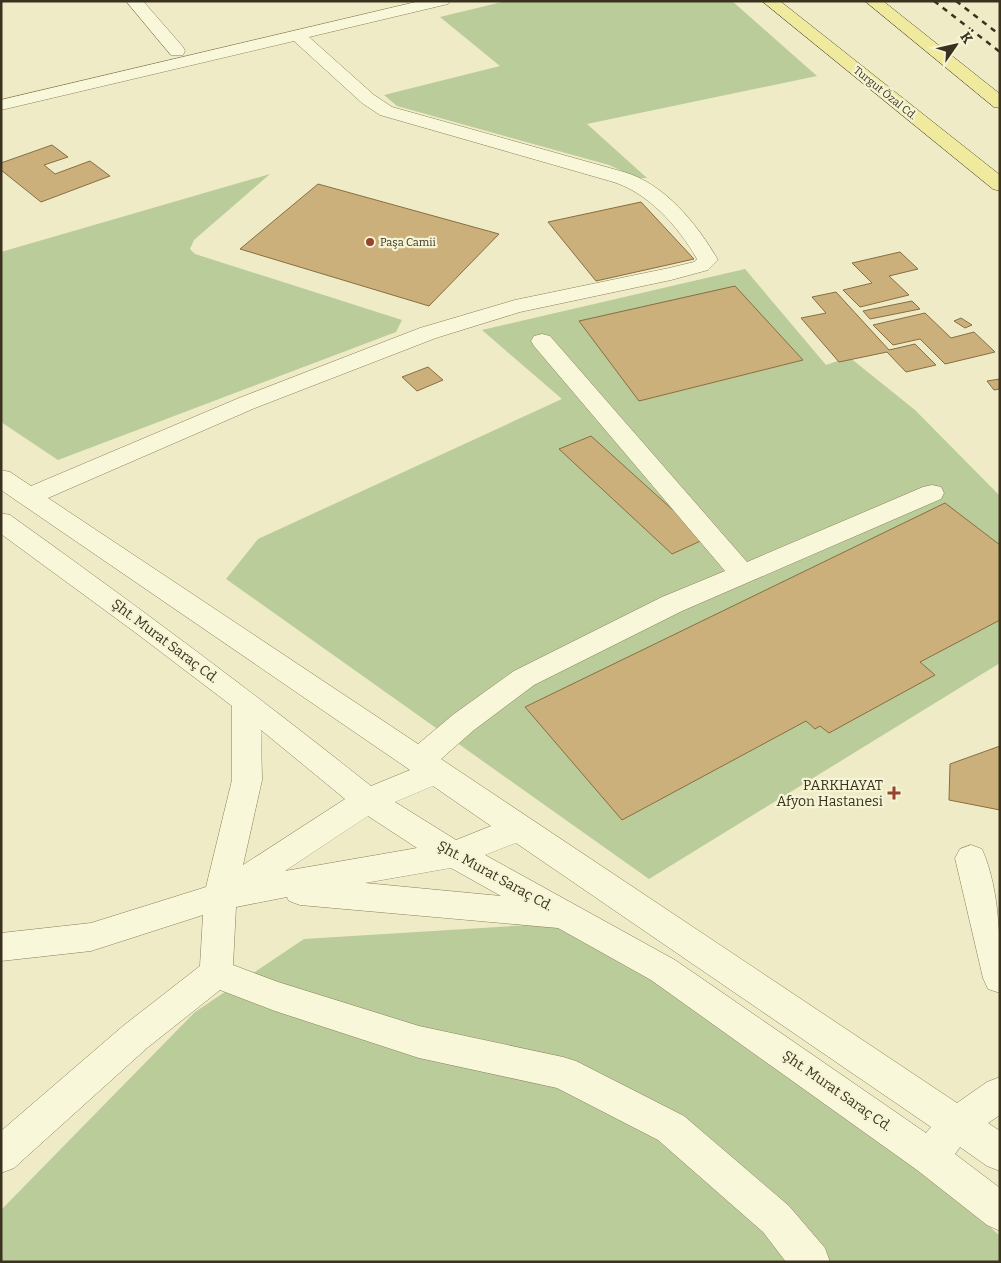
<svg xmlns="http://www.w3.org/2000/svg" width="1001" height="1263" font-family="Bitter,serif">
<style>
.green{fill:#bacc99}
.building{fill:#ccb07c;stroke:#886e41}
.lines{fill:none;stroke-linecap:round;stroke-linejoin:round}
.minor-casing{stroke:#897f5b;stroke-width:1}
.major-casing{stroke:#574b30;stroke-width:1}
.minor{fill:#f9f7d9;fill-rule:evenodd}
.major{fill:#f0ea9e;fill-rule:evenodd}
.rail{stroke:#3a321f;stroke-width:2.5;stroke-dasharray:5.5 5.5;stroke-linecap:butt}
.poi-dot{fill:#98442c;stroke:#f5f4d5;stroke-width:2}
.labels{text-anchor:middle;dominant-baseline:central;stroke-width:4.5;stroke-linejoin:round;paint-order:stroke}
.far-street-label{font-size:11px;fill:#3a321f;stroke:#f5f4d5}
.far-poi-label{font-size:11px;fill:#3a321f;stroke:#f5f4d5;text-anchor:start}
.street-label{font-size:14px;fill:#3a321f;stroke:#f5f4d5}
.poi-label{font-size:14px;fill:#3a321f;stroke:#f5f4d5;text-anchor:end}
</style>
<rect width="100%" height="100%" fill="#eeebc6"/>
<g class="green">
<path d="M506,1H732L817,76L587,124L647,178H637L609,165L397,106L384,95L500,66L440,17Z"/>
<path d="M270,174L194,240L190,249L195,254L402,320L396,332L58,460L1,422V252Z"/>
<path d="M745,269L826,365L849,357L915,410L1000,496V663L649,879L226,579L258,539L562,399L482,330Z"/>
<path d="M562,923L722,1022L931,1173L1000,1236V1262H1V1210L195,1012L304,939Z"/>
</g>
<g class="building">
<path d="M52,145L68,157L44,165L55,174L90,161L110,176L41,202L1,170V163Z"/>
<path d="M318,184L499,234L429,306L240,249Z"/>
<path d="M641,202L694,259L596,281L548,222Z"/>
<path d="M900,252L918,269L889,276L909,295L860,307L843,290L872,283L852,263Z"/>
<path d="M735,286L803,360L639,401L579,321Z"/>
<path d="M836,292L889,350L915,344L936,365L906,372L887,352L839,362L801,318L826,313L812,297Z"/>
<path d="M912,301L920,309L870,319L863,311Z"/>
<path d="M925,313L951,338L974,332L995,352L945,364L920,339L893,345L873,325Z"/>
<path d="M961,318L972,325L965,328L954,321Z"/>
<path d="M428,367L443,380L417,391L402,377Z"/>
<path d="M1000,379V389L994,390L987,381Z"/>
<path d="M591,436L705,539L672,554L559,449Z"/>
<path d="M945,503L1000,545V620L920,662L935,675L829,733L820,726L815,729L806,721L622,820L525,707Z"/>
<path d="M1000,746V810L949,800L950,764Z"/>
</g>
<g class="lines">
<g class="minor-casing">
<g id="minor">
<path d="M126,1H143L183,47L185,51L183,55H171Z"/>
<path d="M420,1H450L448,4L309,37L374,95L392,107L624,172C665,184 697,224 718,260L708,270L671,280L520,312L436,338L255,408L48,498L418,744L454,714L514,671L662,597L725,571L534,346L531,341L534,336L542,334L550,336L747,562L923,487L932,485L941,487L944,493L941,499L682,611L534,685L474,730L441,759L957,1103L987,1082L1000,1077V1115L988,1123L1000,1131V1171L987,1166L960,1147L955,1154L1000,1188V1231L987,1225L917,1170L651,980L558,928L300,905L289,901L287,897L236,907L233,965L278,982L419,1026L563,1057L576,1061L684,1116L789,1206L825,1248L830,1262H786L763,1232L658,1140L557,1088L419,1058L275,1011L220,990L147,1048L14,1168L1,1173V1131L123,1026L200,966L203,915L91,951L1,961V933L91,923L206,887L232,780V706L136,633L1,534V513L10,515C133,603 253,692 371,786L410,770L1,490V470L10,472L31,486L239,398L420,328L515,300L669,268L694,262L697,259C678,226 647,191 610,181L380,115L362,103L294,41L1,110V100ZM261,730L345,799L243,865L262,780ZM433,786L491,826L456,840L395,802ZM368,816L417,848L285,871ZM516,843L931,1127L926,1133L675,960L485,855ZM451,868L501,896L365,883Z"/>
<path d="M971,845L982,849C1001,893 1000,945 1000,993L988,989L983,978L955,858L960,849Z"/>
</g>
</g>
<g class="major-casing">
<g id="major">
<path d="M762,1H780L1000,175V191L993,189Z"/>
<path d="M865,1H883L1000,94V108L994,107Z"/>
</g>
</g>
<use href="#minor" class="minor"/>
<use href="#major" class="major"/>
<g class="rail">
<path d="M934,1L1000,52"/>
<path d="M956,1L1000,35"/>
</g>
</g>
<g class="poi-dot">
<circle cx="370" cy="242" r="5"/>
<path d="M891.5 785.5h5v5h5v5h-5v5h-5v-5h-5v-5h5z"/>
</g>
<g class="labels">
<g class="far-street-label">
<text transform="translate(885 93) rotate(39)">Turgut Özal Cd.</text>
</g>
<g class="far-poi-label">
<text x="380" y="242">Paşa Camii</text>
</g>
<g class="street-label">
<text transform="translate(165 641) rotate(37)">Şht. Murat Saraç Cd.</text>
<text transform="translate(495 876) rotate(29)">Şht. Murat Saraç Cd.</text>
<text transform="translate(837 1091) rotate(35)">Şht. Murat Saraç Cd.</text>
</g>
<g class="poi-label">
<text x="883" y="785">PARKHAYAT<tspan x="883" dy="16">Afyon Hastanesi</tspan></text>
</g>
</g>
<rect width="1001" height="1263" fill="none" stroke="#3a321f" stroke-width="5"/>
<g transform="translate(956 45) rotate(56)" stroke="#f5f4d5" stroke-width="4" paint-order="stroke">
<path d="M0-4L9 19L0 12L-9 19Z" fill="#3a321f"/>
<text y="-8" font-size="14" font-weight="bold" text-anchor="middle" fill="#3a321f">K</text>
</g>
</svg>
